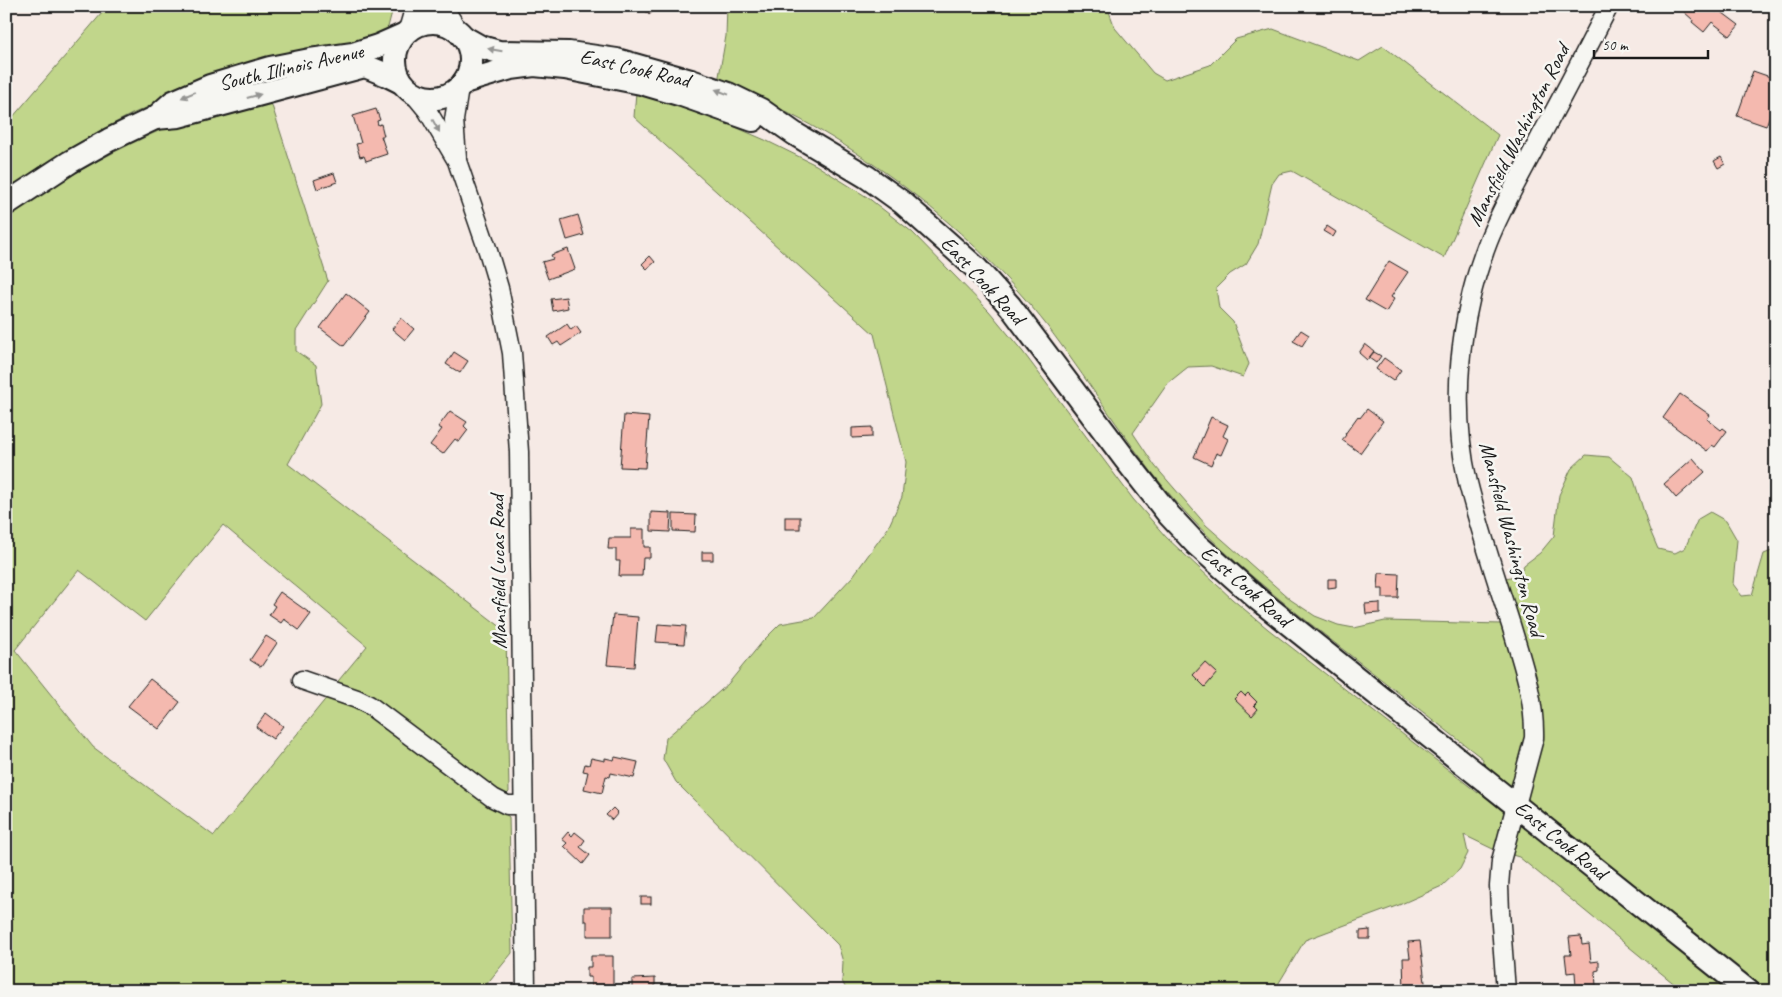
<svg xmlns="http://www.w3.org/2000/svg" width="1782" height="997" font-family="Caveat,sans-serif">
<style>
.green{fill:#c1d68b;stroke:#6e7954}
.building{fill:#f4b9af;stroke:#1c1c1c}
.lines{fill:none;stroke-linecap:round;stroke-linejoin:round}
.minor-casing{stroke:#1c1c1c;stroke-width:21}
.major-casing{stroke:#1c1c1c;stroke-width:26}
.minor{stroke:#f6f6f2;stroke-width:18}
.major{stroke:#f6f6f2;stroke-width:22}
.oneway{fill:#949492}
.labels{text-anchor:middle;dominant-baseline:central;stroke-width:5;stroke-linejoin:round;paint-order:stroke}
.street-label{font-size:21px;fill:#1c1c1c;stroke:#f6f6f2}
</style>
<rect width="100%" height="100%" fill="#f6eae5"/>
<filter id="ink" filterUnits="userSpaceOnUse"><feTurbulence type="fractalNoise" baseFrequency=".02" numOctaves="2"/><feDisplacementMap in="SourceGraphic" scale="10" xChannelSelector="R" yChannelSelector="G"/><feConvolveMatrix kernelMatrix="1 2 1 2 8 2 1 2 1" color-interpolation-filters="sRGB"/></filter>
<g filter="url(#ink)">
<g class="green">
<path d="M108,6H393V8L388,27L379,36L182,92L132,114L99,131L44,164L6,192V125Z"/>
<path d="M727,6H1107L1115,28L1153,73L1165,80L1210,65L1236,39L1273,29L1359,61L1383,46L1498,135L1444,258L1292,171L1279,174L1272,184L1258,244L1246,264L1230,274L1216,288L1219,308L1233,322L1249,364L1243,377L1211,366L1188,367L1168,383L1133,433L1155,466L1206,525L1291,600L1315,616L1338,625L1354,628L1385,621L1501,624L1517,618L1506,578L1519,575L1524,565L1540,553L1554,536L1559,495L1571,469L1586,455L1609,457L1633,477L1649,528L1658,549L1675,553L1685,548L1698,519L1710,512L1726,521L1737,540L1733,584L1742,596L1752,595L1764,554L1774,550L1776,552V991H1764L1561,828L1544,812L1557,850L1732,991H1683L1519,857L1495,850L1464,835L1468,853L1460,869L1442,886L1399,905L1305,940L1274,991H847L842,981L843,962L838,945L676,782L663,759L666,738L728,684L763,641L780,624L814,618L853,576L888,528L902,497L906,462L874,334L634,117L636,92L710,116L765,140L816,165L867,197L912,232L989,311L1023,352L1133,499L1166,537L1232,599L1268,629L1478,793L1483,759C1434,721 1385,682 1336,644C1284,603 1232,563 1187,514C1135,458 1095,389 1048,327C967,223 842,128 718,82L726,36Z"/>
<path d="M267,90L328,281L296,331V351L316,365L321,404L288,464L506,631L509,792L504,797L334,686L367,646L223,525L145,621L79,570L15,650L93,747L214,836L328,696L369,712L509,817L512,953L481,991H6V219C84,161 175,119 267,90Z"/>
</g>
<g class="building">
<path d="M642,6H659L649,15Z"/>
<path d="M1688,6H1699L1702,9L1704,6H1708L1716,12L1719,10L1739,25L1730,36L1712,22L1704,32L1692,22L1693,20L1684,12Z"/>
<path d="M1753,71L1776,79V98L1766,126L1737,116Z"/>
<path d="M376,109L380,120L377,121L378,125L381,124L384,136H381L387,154L366,161L364,156L360,157L356,144L361,143L353,116Z"/>
<path d="M1721,157L1725,164L1718,168L1714,161Z"/>
<path d="M334,173L337,182L317,189L314,180Z"/>
<path d="M578,215L584,235L567,240L561,220Z"/>
<path d="M1327,226L1336,232L1333,237L1323,231Z"/>
<path d="M568,249L575,269L548,279L542,262L553,259L551,255Z"/>
<path d="M650,256L655,262L647,269L642,264Z"/>
<path d="M1389,261L1408,272L1391,297L1394,299L1386,312L1365,300Z"/>
<path d="M346,293L370,312L344,346L320,328Z"/>
<path d="M566,297L568,308L553,311L551,299Z"/>
<path d="M401,318L414,329L405,340L392,329Z"/>
<path d="M567,324L571,330L576,326L581,333L561,346L558,342L553,345L548,337Z"/>
<path d="M1301,330L1309,335L1302,346L1293,341Z"/>
<path d="M1365,344L1374,351L1367,360L1359,353Z"/>
<path d="M454,352L468,361L460,373L446,364Z"/>
<path d="M1374,352L1381,356L1376,363L1369,358Z"/>
<path d="M1384,358L1401,370L1393,381L1376,369Z"/>
<path d="M1680,394L1710,415L1707,419L1721,430L1723,428L1727,431L1715,447L1712,445L1707,451L1663,418Z"/>
<path d="M1367,409L1383,421L1360,453L1342,440L1346,435L1345,434L1358,416L1360,418Z"/>
<path d="M450,411L467,422L464,426L468,430L459,442L455,439L443,454L430,445L442,429L438,427Z"/>
<path d="M624,415L649,417L645,468L620,467Z"/>
<path d="M1211,417L1228,425L1223,436L1228,439L1221,455L1216,453L1211,465L1194,457Z"/>
<path d="M872,427V437L852,438V428Z"/>
<path d="M1693,458L1705,472L1676,498L1664,484Z"/>
<path d="M651,512L671,513L670,532L651,531Z"/>
<path d="M673,514L696,515L695,532L673,531Z"/>
<rect x="785" y="517" width="15" height="12"/>
<path d="M631,529H644V547H650V558H643L642,576H619L620,561H616V549H608L609,538H631Z"/>
<rect x="702" y="552" width="11" height="8"/>
<path d="M1379,573L1399,574L1398,598H1383V589H1378Z"/>
<path d="M1328,579H1336V587L1328,588Z"/>
<path d="M280,592L311,614L299,630L284,619L281,623L269,615L275,606L272,604Z"/>
<path d="M1380,603V613L1366,614L1365,604Z"/>
<path d="M613,615L638,617L634,667L607,665Z"/>
<path d="M658,624L686,626L684,644L656,642Z"/>
<path d="M266,636L277,643L261,667L250,660Z"/>
<path d="M1205,662L1217,673L1205,687L1193,675Z"/>
<path d="M150,679L180,702L159,729L128,706Z"/>
<path d="M1241,692L1245,696L1248,693L1257,702L1254,705L1258,709L1252,716L1234,699Z"/>
<path d="M266,713L283,726L273,739L256,727Z"/>
<path d="M615,757L638,762L634,778L611,773L610,777L606,776L602,793L584,789L588,772L583,771L585,764L589,765L591,758L605,761V758L614,760Z"/>
<path d="M613,808L618,813L612,820L606,815Z"/>
<path d="M568,832L572,836L575,832L585,840L580,847L590,855L583,864L564,846L567,843L562,839Z"/>
<rect x="641" y="897" width="10" height="7"/>
<path d="M584,907H612V936H587V921H584Z"/>
<path d="M1370,930V939H1360V931Z"/>
<path d="M1581,936L1582,945L1589,944L1591,962L1599,961V970L1595,971L1596,986L1576,987L1575,972L1567,973L1565,955H1571L1569,937Z"/>
<path d="M1420,941L1426,991H1404L1403,958H1410L1408,942Z"/>
<path d="M591,956H613V991H591V977H587V967H591Z"/>
<path d="M655,978V991H632V979Z"/>
</g>
<g class="lines">
<g class="minor-casing">
<g id="minor">
<path d="M443,6L458,31"/>
<path d="M408,30L415,6"/>
<path d="M413,93L427,110L457,161L488,251L499,288L512,353L519,452L526,991"/>
<path d="M457,158L454,120L459,88"/>
<path d="M302,680L357,699L369,705L493,798L507,805H523"/>
<path d="M1506,991L1500,912L1499,886L1501,861L1534,738C1535,698 1522,662 1511,625C1496,578 1480,531 1468,483C1450,404 1459,317 1488,242C1503,204 1524,170 1542,134C1565,92 1587,49 1609,6"/>
</g>
</g>
<g class="major-casing">
<g id="major">
<circle cx="433" cy="60" r="38"/>
<path d="M465,38L481,47L499,52L569,53L617,60L691,81L728,94L761,110L795,134L867,177L903,203L977,269L1010,306L1125,459L1169,515L1196,544L1259,600L1748,991"/>
<path d="M464,82L511,68L534,65L565,68L641,83L682,95L753,120"/>
<path d="M155,118L179,116L365,66L387,75L401,82"/>
<path d="M6,204L70,162L109,140L155,118L173,102L210,86L270,68L310,60L353,54L378,46L403,35"/>
</g>
</g>
<use href="#minor" class="minor"/>
<use href="#major" class="major"/>
</g>
<defs><path id="oneway-solid" d="M-6-.8H1V-3.2L6.5 0L1 3.2V.8H-6Z" transform="scale(1.25)"/></defs>
<g class="oneway">
<use href="#oneway-solid" transform="translate(495 50) rotate(-170)"/>
<use href="#oneway-solid" transform="translate(722 92) rotate(-159)"/>
<use href="#oneway-solid" transform="translate(188 95) rotate(157)"/>
<use href="#oneway-solid" transform="translate(254 96) rotate(-15)"/>
<use href="#oneway-solid" transform="translate(436 126) rotate(61)"/>
</g>
</g>
<g class="labels">
<g class="street-label">
<text transform="translate(291 67) rotate(-13)">South Illinois Avenue</text>
<text transform="translate(635 68) rotate(13)">East Cook Road</text>
<text transform="translate(1518 135) rotate(-63)">Mansfield Washington Road</text>
<text transform="translate(983 280) rotate(47)">East Cook Road</text>
<text transform="translate(1512 539) rotate(75)">Mansfield Washington Road</text>
<text transform="translate(498 572) rotate(-91)">Mansfield Lucas Road</text>
<text transform="translate(1246 586) rotate(41)">East Cook Road</text>
<text transform="translate(1561 840) rotate(39)">East Cook Road</text>
</g>
</g>
<rect width="1782" height="997" fill="none" stroke="#f6f6f2" stroke-width="25"/>
<rect x="12" y="12" width="1757" height="972" fill="none" stroke="#1c1c1c" stroke-width="2" filter="url(#ink)"/>
<path d="M1594 50v8h114v-8" fill="none" stroke="#1c1c1c" stroke-width="2.5"/>
<text x="1602" y="50" font-size="15" fill="#1c1c1c" stroke="#f6f6f2" stroke-width="4" paint-order="stroke">50 m</text>
</svg>
